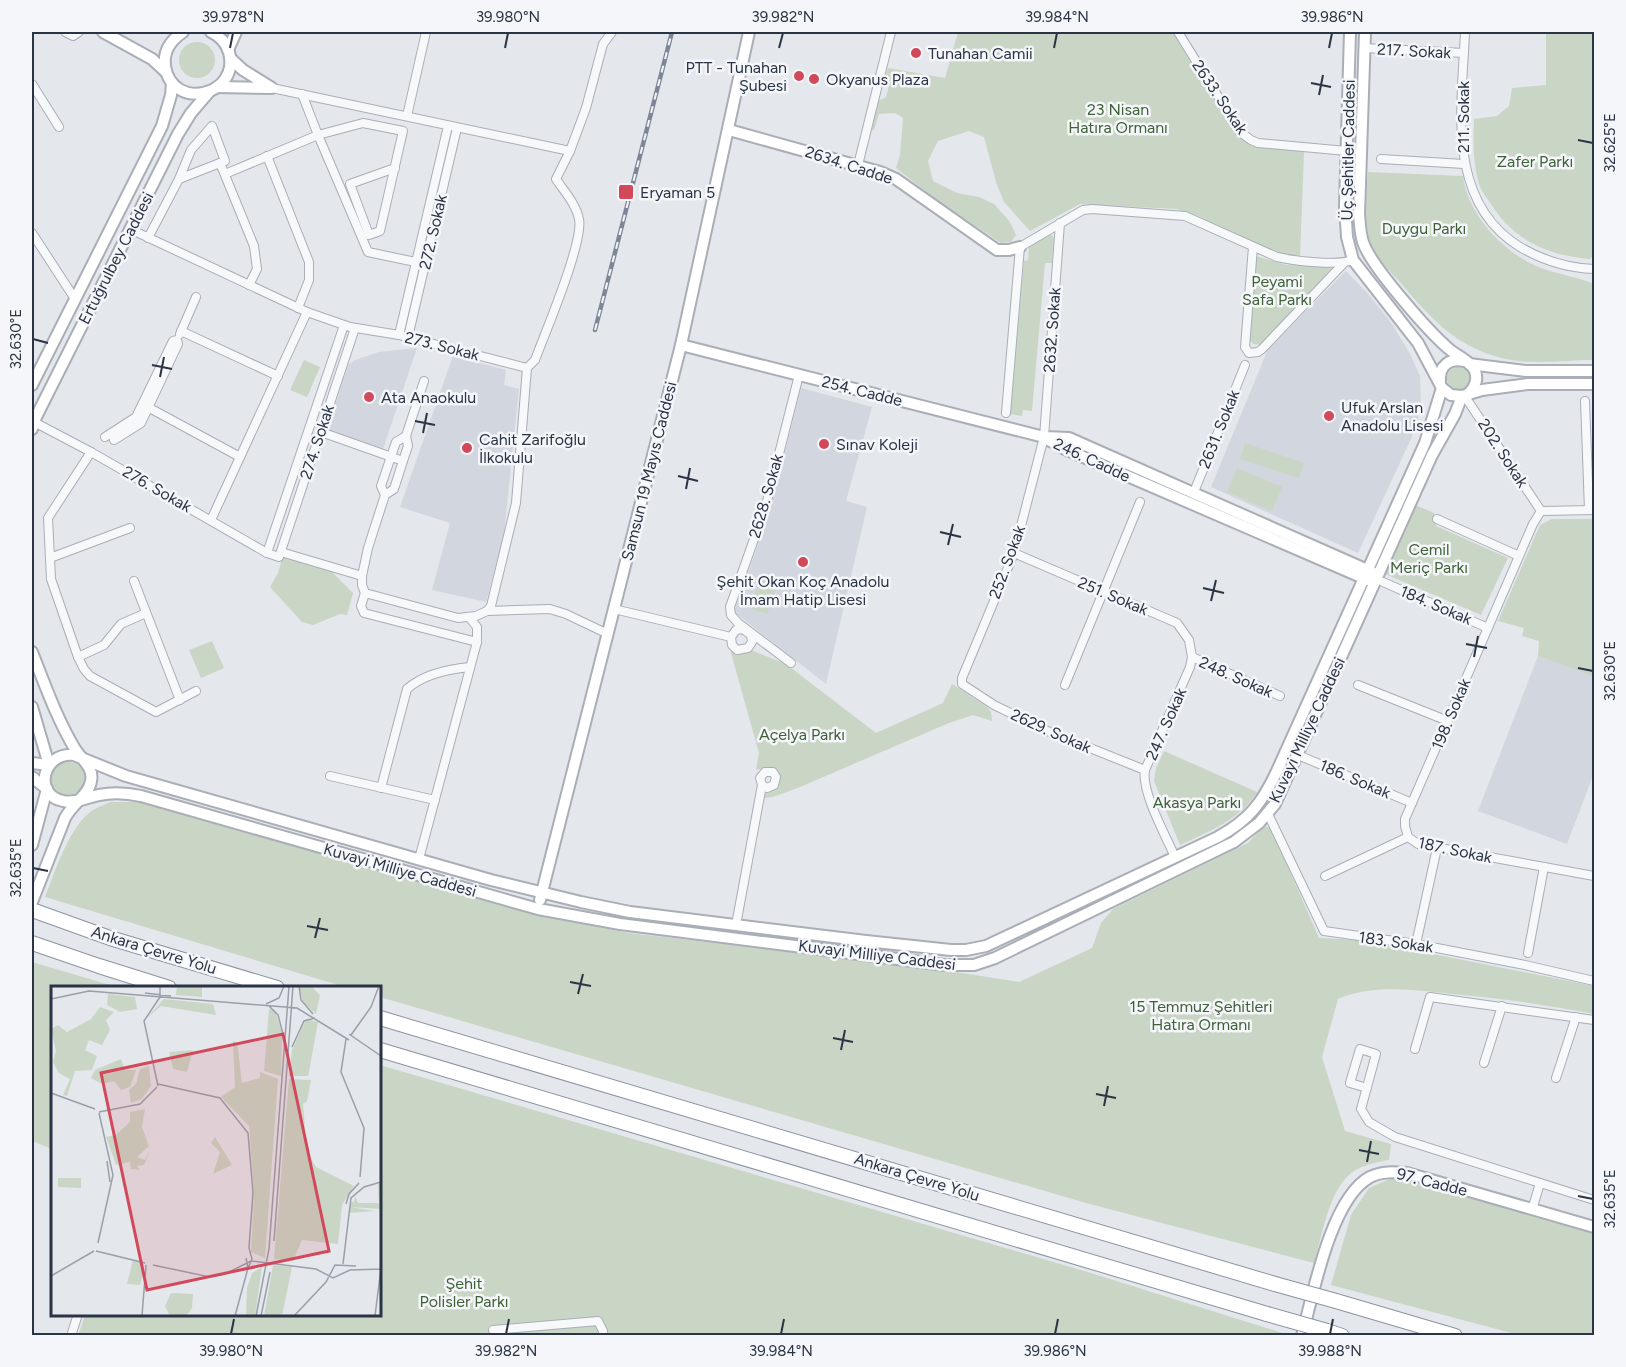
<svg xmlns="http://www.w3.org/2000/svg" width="1626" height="1367" font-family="Figtree,sans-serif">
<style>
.built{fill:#d2d6de}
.green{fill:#c9d6c5}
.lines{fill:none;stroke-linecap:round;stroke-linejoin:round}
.street-casing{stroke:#a9aeb7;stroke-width:10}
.secondary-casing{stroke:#a9aeb7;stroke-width:14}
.highway-casing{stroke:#8b94a3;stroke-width:16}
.street{stroke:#f7f8fa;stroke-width:8}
.secondary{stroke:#fff;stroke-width:10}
.highway{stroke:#fff;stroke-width:14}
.rail-casing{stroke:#7d8696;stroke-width:4.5}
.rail{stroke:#f4f6f9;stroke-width:2;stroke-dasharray:7;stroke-linecap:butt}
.highway-bridge-casing{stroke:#8b94a3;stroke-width:16;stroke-linecap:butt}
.highway-bridge{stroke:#fff;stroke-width:14}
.ticks{fill:none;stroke:#2b3445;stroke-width:2}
.poi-dot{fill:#d1495b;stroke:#f4f6f9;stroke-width:2}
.labels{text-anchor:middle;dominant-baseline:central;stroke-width:5;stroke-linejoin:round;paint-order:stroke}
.street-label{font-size:16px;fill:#2b3445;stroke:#f4f6f9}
.poi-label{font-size:16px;fill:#2b3445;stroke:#f4f6f9;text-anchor:start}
.park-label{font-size:16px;fill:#3f6138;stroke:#f4f6f9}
.inset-road{fill:none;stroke:#9a9fa9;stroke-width:1.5}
.view{fill:#d1495b;fill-opacity:0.15;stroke:#d1495b;stroke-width:3}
.inset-edge{fill:none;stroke:#2b3445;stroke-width:3}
.neatline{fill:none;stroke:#2b3445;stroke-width:2}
.ticks-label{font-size:15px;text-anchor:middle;fill:#2b3445}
</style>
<rect width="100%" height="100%" fill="#e4e7ec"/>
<g class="built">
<path d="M1346,271L1370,296L1392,324L1410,354L1420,376L1421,402L1415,430L1358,553L1211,487L1268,349Z"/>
<path d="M417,348L383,449L327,430L348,365L355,360L379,352Z"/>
<path d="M453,356L506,370L504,385L519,389L504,534L486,602L432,590L450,523L400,507Z"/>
<path d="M801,388L872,407L846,501L867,507L826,684L734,612L770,511Z"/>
<path d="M1538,656L1594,677V773L1567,844L1478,811Z"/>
</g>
<g class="green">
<path d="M958,32H1172L1234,132L1252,146L1304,152L1300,258L1266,251L1198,216L1176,209L1080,204L1030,231L1004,202L996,182L984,137L969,131L938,141L928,161L933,181L957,193L979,197L994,204L1010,222L1016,235L1011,242L1001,243L934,198L896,168L900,155L903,118L895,113L879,114L874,130H869L878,101L886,97L890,82L886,75L888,68L945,78Z"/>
<path d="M1546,32H1594V255L1590,259C1548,255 1514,241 1491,204C1487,198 1481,191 1479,184C1473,164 1473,140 1474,119L1497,116L1509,106L1512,88L1546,85Z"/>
<circle cx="197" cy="60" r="18"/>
<path d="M1368,172L1463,176C1468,217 1508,258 1547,270C1562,275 1577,277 1592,283L1594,299V360C1566,360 1526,366 1498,357C1452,344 1429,316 1399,281C1391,272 1381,263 1375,253C1363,233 1366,194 1368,172Z"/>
<path d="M1050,235L1053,236L1054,239L1052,263H1045L1032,411L1023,410L1022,416L1010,414L1024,261L1028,260L1029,247Z"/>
<path d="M1256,256L1287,265L1330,266L1332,268L1262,345L1253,344L1248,338L1253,260Z"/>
<path d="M304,360L320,367L307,397L290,390Z"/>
<circle cx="1459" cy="379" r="12"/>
<path d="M1245,443L1304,463L1299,478L1240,459Z"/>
<path d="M1237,468L1282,487L1272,511L1227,492Z"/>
<path d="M1415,505L1434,513L1436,526L1508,558L1481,615L1385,574Z"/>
<path d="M1552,519H1594V677L1538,656L1539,641L1522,636L1524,628L1498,621L1540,525Z"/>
<path d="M283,556L330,570L353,593L347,615L340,614L313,625L302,622L270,587L278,573Z"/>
<path d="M761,577L778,582L767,614L750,608Z"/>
<path d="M212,641L224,668L201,678L189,650Z"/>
<path d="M732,650H751L786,664L876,733L943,703L952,684L987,707L991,712L992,721L973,715L949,723L800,787L773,797L765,798V794C777,790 787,773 770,768C765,767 761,769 756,770L759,753L731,653Z"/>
<path d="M1164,751L1257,792C1239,821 1209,831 1180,845L1154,781L1156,768Z"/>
<circle cx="68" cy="779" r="17"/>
<path d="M110,802H140L536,915L629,933L917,966L1019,982L1092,948L1101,923L1113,909L1248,843L1264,826L1271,828L1319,938L1362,940L1594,986V1014C1547,1005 1500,998 1452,994C1413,990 1375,984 1338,999L1322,1057L1345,1131L1391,1144L1389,1160C1374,1163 1360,1165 1349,1175C1329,1192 1321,1239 1314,1263L1086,1203L380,997V988L345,987L45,897C55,872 69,826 93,810C98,807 104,805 110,802Z"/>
<path d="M32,962L117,987L52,988V1149L32,1141Z"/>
<path d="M380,1065L1091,1273L1289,1335L78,1336L85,1315L380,1314Z"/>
<path d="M1394,1177L1425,1183L1594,1232V1335H1519L1331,1285L1351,1215L1369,1188Z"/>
</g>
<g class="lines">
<g class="street-casing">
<g id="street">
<path d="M65,32L73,36L79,32"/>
<path d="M1178,32L1240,132L1251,140L1258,143L1347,151"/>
<path d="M1465,32C1462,106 1445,201 1520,247C1544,261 1567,268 1594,269"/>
<path d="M1364,48L1464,53"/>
<path d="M32,84L59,127"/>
<path d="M272,88L570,151"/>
<path d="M302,94L318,135L363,123L403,131L380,231L369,235L350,184L395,168"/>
<path d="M407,116L426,32"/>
<path d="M267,156L309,262V280L298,308"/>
<path d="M1381,159L1464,164"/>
<path d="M220,163L254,246L257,269L249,285"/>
<path d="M858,165L891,32"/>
<path d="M225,174L318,135L368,252L425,264"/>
<path d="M1060,223L1044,437L1014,553L962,678V684L994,705L1045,730L1145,770"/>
<path d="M130,229L307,312L350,327L399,335L527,368L516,503L491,606L487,611"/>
<path d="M32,233L75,299"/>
<path d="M148,238L179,179L225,161L212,126L191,150L179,179"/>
<path d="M1253,247L1245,347L1249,353L1258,352L1262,349L1343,264"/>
<path d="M181,331L278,376"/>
<path d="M180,334L196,297"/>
<path d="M399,335L448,126"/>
<path d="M408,337L457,128"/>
<path d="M527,368L535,360C545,333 584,242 579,219C576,204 564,191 556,179L570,151L586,108L603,44L612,32"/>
<path d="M1464,395L1541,511"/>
<path d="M1585,401L1589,510"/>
<path d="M144,405L240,457"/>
<path d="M1006,413L1020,247L1083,210L1092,209L1185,216L1277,257C1295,261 1337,266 1353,260"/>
<path d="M34,422L91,452L267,553L279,557L355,328"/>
<path d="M321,432L403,461"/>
<path d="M406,436L424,381"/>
<path d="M105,437L136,417L173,341L177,340L178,344L141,423L114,440"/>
<path d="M91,452L48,518L51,579L78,657L84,669L90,676L156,712L196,691"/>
<path d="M1194,492L1245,365"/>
<path d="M385,495L381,486L396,442L406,436L408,446L403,461L394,489L385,495L368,548L362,576V585L365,593L458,618L476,616L487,611L550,609L566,614L608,634"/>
<path d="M1437,519L1519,556"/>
<path d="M211,520L307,312"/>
<path d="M281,552L362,576"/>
<path d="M267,553L344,325"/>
<path d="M1014,553L1177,623L1189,640L1192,657L1190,667L1145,770C1141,792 1166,836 1175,857"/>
<path d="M50,558L130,528"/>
<path d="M134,581L180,700"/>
<path d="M1383,582L1488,628"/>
<path d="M365,593L361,606L364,613L477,642"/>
<path d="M614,609L731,637L732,645L737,650L748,648L752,642L751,635L743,629L736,630L731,637"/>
<path d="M78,657L104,645L121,624L146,613"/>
<path d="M1192,657L1280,696"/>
<path d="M791,663L738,623L731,615L730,607L766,505L799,375"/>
<path d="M1065,685L1140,502"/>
<path d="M1358,685L1448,721"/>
<path d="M1298,755L1412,803"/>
<path d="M330,776L435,800"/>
<path d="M381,788L407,689C424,674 448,669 470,667"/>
<path d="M1268,814L1324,931L1416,944L1525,965L1594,981"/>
<path d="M1408,837L1405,826V819L1533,524L1541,511L1594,510"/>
<path d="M419,859L477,642V627L469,617"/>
<path d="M1325,876L1408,837L1418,844L1594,876"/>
<path d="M736,925L762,785L760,778L765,772H773L776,777L774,785L767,788L762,785"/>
<path d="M1416,944L1437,848"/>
<path d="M1528,953L1544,867"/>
<path d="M1415,1049L1430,997L1594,1020"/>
<path d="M1484,1063L1502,1006"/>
<path d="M1556,1078L1576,1017"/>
<path d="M1367,1088L1350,1083L1360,1049L1376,1054L1361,1109L1369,1122L1395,1137L1594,1200"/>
<path d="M1532,1210L1540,1183"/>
<path d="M493,1330L598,1321L603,1331V1336"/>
<path d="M71,1336L78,1314"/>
</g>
</g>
<g class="secondary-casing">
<g id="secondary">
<path d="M103,32L152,59L166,72"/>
<path d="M183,32C171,40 163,51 165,66C172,112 241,96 229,52C226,43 220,36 211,32"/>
<path d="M1350,32L1345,206L1347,237L1353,260L1418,343L1442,388L1451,395L1462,396L1482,390L1528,384H1594"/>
<path d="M1365,32L1359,214C1360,223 1360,233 1363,242C1370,265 1429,332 1449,349C1457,356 1469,360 1474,369C1479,378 1475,388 1468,394"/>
<path d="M228,50L236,32"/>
<path d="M217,87L272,88L243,70L230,58"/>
<path d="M729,130L880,172L896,179L997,250H1009L1020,247"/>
<path d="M681,345L1044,437L1069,438L1372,572"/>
<path d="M1469,364L1526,371H1594"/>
<path d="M1440,381C1439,366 1449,358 1464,361"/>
<path d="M32,385L162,126L171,95L172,83"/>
<path d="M1442,388L1425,443L1277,771C1262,803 1249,820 1218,837L986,946L966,950H951L866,941L630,912L581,902L491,880L126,776L74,755C42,752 33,795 63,801C74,804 88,797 99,795C114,792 127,793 141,796L538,909L620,924L945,965H974L995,958L1234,842L1259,823L1275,804L1432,455L1455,414L1462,396"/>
<path d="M32,429L36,417L178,134L191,113L209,92"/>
<path d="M1045,438L1065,449L1368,580"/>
<path d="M32,652C45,685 57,719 75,749C82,760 94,768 91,781C89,795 72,804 65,818L32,902"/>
<path d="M32,707L49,765"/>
<path d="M32,763L49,765"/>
<path d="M32,777L47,789"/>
<path d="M32,845L47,789"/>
<path d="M540,900L681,345L749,32"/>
<path d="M1302,1336C1313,1294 1331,1198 1370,1177C1382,1171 1394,1172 1407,1173L1594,1227"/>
</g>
</g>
<g class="highway-casing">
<g id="highway">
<path d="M32,910L110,938L277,988"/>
<path d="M32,943L99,966L169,988"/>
<path d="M380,1018L1275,1284"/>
<path d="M380,1050L1267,1314"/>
<path d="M1336,1301L1455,1336"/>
<path d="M1327,1331L1342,1336"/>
</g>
</g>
<use href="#street" class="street"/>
<use href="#secondary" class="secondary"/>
<use href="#highway" class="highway"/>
<g class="rail-casing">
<path id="rail" d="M595,330L672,32"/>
</g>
<use href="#rail" class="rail"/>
<g class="highway-bridge-casing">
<g id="highway-bridge">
<path d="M1275,1284L1336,1301"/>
<path d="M1267,1314L1327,1331"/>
</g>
</g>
<use href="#highway-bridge" class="highway-bridge"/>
</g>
<path class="ticks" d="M230,48L233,33M505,48L508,33M779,48L783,33M1054,48L1057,33M1329,48L1332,33M1311,83L1331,87M1319,95L1323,75M1578,140L1593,143M33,339L48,343M152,365L172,369M160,377L164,357M415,421L435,425M423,433L427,413M678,476L698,481M686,489L690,468M940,532L961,537M948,545L953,524M1203,588L1224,593M1211,601L1216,580M1466,644L1487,648M1474,657L1478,636M1578,668L1593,671M33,868L48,871M307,926L328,930M315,938L320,918M570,982L591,986M578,994L583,974M833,1038L853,1042M841,1050L845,1030M1096,1094L1116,1098M1104,1106L1108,1086M1359,1150L1379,1154M1367,1162L1371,1141M1578,1196L1593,1199M231,1334L234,1319M506,1334L509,1319M781,1334L784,1319M1055,1334L1058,1319M1330,1334L1333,1319"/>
<g class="poi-dot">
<circle cx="916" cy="53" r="6"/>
<circle cx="799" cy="76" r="6"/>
<circle cx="814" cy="79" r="6"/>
<rect x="618" y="184" width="16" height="16" rx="3"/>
<circle cx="369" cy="397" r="6"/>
<circle cx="1329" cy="416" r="6"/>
<circle cx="824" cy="444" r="6"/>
<circle cx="467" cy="448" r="6"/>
<circle cx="803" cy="562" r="6"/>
</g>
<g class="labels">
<g class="street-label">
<text transform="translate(1414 51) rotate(3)">217. Sokak</text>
<text transform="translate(1220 97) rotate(56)">2633. Sokak</text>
<text transform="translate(1463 117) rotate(-90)">211. Sokak</text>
<text transform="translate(1348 150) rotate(-89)">Üç Şehitler Caddesi</text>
<text transform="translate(849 165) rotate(18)">2634. Cadde</text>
<text transform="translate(433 232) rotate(-77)">272. Sokak</text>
<text transform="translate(116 258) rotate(-63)">Ertuğrulbey Caddesi</text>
<text transform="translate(1052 330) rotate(-86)">2632. Sokak</text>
<text transform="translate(442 346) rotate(14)">273. Sokak</text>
<text transform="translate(862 391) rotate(14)">254. Cadde</text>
<text transform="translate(1219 429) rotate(-68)">2631. Sokak</text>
<text transform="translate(317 442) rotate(-72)">274. Sokak</text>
<text transform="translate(1503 453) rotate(57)">202. Sokak</text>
<text transform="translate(1092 460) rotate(25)">246. Cadde</text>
<text transform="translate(649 471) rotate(-76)">Samsun 19 Mayıs Caddesi</text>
<text transform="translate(157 489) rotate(30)">276. Sokak</text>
<text transform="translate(766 496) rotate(-74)">2628. Sokak</text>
<text transform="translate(1007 562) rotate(-70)">252. Sokak</text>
<text transform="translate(1113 596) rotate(23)">251. Sokak</text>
<text transform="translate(1436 605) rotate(23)">184. Sokak</text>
<text transform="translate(1236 677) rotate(24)">248. Sokak</text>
<text transform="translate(1451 714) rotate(-67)">198. Sokak</text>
<text transform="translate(1166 724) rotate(-66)">247. Sokak</text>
<text transform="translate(1307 730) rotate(-65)">Kuvayi Milliye Caddesi</text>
<text transform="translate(1051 731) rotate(24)">2629. Sokak</text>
<text transform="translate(1355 779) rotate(23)">186. Sokak</text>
<text transform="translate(1455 850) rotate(12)">187. Sokak</text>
<text transform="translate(400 870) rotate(16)">Kuvayi Milliye Caddesi</text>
<text transform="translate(1396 942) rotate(8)">183. Sokak</text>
<text transform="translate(154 950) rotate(17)">Ankara Çevre Yolu</text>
<text transform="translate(877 955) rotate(7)">Kuvayi Milliye Caddesi</text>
<text transform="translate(917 1177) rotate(17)">Ankara Çevre Yolu</text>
<text transform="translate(1432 1182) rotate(14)">97. Cadde</text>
</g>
<g class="poi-label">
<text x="928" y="53">Tunahan Camii</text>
<text x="787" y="67" text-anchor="end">PTT - Tunahan<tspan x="787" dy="18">Şubesi</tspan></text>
<text x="826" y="79">Okyanus Plaza</text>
<text x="640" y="192">Eryaman 5</text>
<text x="381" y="397">Ata Anaokulu</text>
<text x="1341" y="407">Ufuk Arslan<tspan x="1341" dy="18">Anadolu Lisesi</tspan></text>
<text x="479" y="439">Cahit Zarifoğlu<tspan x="479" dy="18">İlkokulu</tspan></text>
<text x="836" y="444">Sınav Koleji</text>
<text x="803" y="581" text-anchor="middle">Şehit Okan Koç Anadolu<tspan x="803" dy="18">İmam Hatip Lisesi</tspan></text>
</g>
<g class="park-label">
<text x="1118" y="109">23 Nisan<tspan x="1118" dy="18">Hatıra Ormanı</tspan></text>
<text x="1535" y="161">Zafer Parkı</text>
<text x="1424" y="228">Duygu Parkı</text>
<text x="1277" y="281">Peyami<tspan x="1277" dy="18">Safa Parkı</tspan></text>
<text x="1429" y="549">Cemil<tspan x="1429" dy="18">Meriç Parkı</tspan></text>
<text x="802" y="734">Açelya Parkı</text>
<text x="1197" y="802">Akasya Parkı</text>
<text x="1201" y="1006">15 Temmuz Şehitleri<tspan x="1201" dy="18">Hatıra Ormanı</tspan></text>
<text x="464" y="1283">Şehit<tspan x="464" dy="18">Polisler Parkı</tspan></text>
</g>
</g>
<g transform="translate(51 986)">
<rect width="330" height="330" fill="#e4e7ec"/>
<path d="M126,0H151V11L125,9ZM248,0H260L269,9L265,28L252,16ZM57,8L84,11L86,23L69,26L56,19ZM113,13L162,18L165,29L110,20L95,33ZM49,21L63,26L55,34L59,44L51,59L38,54L34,64L46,70L41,84L24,85L16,110L12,109L19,93L8,87L2,76L5,65L0,43L7,39L16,46L40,33ZM218,23L224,25L231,47L230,90L213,85ZM255,33L267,36L258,86L257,90H238L241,64ZM182,55L186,56L191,97L209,92V86L227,93L214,272L200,266L203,206L198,140L170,111L184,101ZM142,64L136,86L122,83L118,66ZM70,73L74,84H85L79,101L70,104L63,95L51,98L40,92L44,84ZM98,80L100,100L91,113L80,117L78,104L85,98L89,83ZM238,93L260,94L256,115L252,118L256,166L265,181L303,200L291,219L287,258L251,254L242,275L223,273ZM94,123L91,141L98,160L86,171L94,174L100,162L93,179L86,180L89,184L80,183L79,176L65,179L55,151L65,149L79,136V126ZM164,151L181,179L162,188L169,166L160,157ZM7,192H30V202L7,201ZM330,197V223L299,221L324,225L298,227L300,216H303L304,210L307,217H328L327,198ZM82,273L90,276L93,284L89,299L76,298ZM222,279L241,281L231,330H213ZM211,281L204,330H195L196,302L201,287ZM120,307L142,308L141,322L135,330H119L114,320Z" fill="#c9d6c5"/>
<path class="inset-road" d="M248,0L250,14L262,28M94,7L120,10M0,13L38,5L246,22L298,54M215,18L228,12L233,0M218,20L227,29L232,48M298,48L330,70M300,49L320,21L328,0M295,53L290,86L313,142L309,191M241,61L253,35L264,32M107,98L169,112L197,147L202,206L198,262L201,273L197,282L195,272M107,100L93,35L109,11V0M0,107L44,123M48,126L89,118L106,101M56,175L59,196M295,218L298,208L308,197M223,255L242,0M47,257L62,189L48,127M45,265L94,277M292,278L300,212L313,201L330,196M102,279L159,291L174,288L200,275L265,283L282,292L299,284L330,283M0,290L43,265M91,330L95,279M184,330L197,282M205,330L218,263L238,0M210,330L219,286M243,330L275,296L284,279L305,280M324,330L330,282"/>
<path class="view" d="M232,48L278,265L96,304L50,87Z"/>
<rect width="330" height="330" class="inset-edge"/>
</g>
<rect width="1626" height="1367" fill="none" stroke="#f4f6f9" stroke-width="66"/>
<rect x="33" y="33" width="1560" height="1301" class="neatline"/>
<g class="ticks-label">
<text x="233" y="22">39.978°N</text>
<text x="508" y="22">39.980°N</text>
<text x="783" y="22">39.982°N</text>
<text x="1057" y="22">39.984°N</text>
<text x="1332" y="22">39.986°N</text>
<text transform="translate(1610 143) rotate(-90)" y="5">32.625°E</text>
<text transform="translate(16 339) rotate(-90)" y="5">32.630°E</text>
<text transform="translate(1610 671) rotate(-90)" y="5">32.630°E</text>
<text transform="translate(16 868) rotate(-90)" y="5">32.635°E</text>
<text transform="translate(1610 1199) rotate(-90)" y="5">32.635°E</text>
<text x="231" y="1356">39.980°N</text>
<text x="506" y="1356">39.982°N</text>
<text x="781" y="1356">39.984°N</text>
<text x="1055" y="1356">39.986°N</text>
<text x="1330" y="1356">39.988°N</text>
</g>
</svg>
